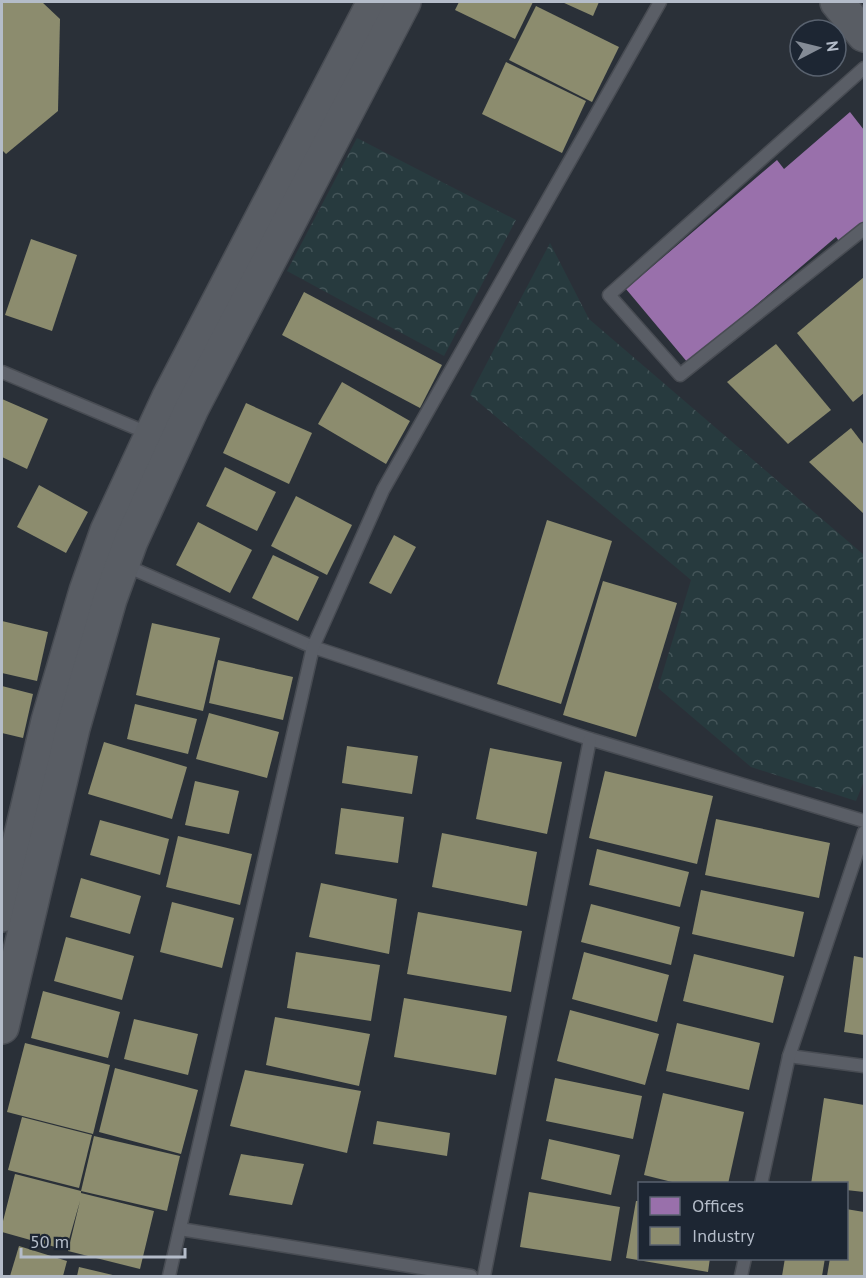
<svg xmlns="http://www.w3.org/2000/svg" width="866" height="1278" font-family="'PT Sans',sans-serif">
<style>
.park{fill:url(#park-crowns)}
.offices{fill:#9970ab}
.industry{fill:#8c8c6e}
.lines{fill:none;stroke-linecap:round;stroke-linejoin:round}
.service-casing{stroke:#484c53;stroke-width:15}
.secondary-casing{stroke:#484c53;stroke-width:36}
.service{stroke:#5a5e66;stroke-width:12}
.secondary{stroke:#595d64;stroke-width:33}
</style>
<defs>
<pattern id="park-crowns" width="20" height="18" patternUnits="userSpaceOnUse" patternTransform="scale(1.5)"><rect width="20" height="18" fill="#273a3e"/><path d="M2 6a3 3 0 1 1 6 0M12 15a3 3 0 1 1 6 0" fill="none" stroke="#445559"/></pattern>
</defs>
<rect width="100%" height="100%" fill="#2a3038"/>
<g class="park">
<path d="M357,138L516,220L444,356L287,271Z"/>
<path d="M550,243L589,319L864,555V781L856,801L751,767L658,688L691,580L470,395Z"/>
</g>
<path class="offices" d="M850,112L864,130V224L841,244L836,237L688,363L626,289L777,160L784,169Z"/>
<g class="industry">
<path d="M2,2H42L60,19L58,111L6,154L2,150Z"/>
<path d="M459,2H533L515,39L455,10Z"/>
<path d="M562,2H599L593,16Z"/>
<path d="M536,6L619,47L592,102L509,60Z"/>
<path d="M506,62L586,101L562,153L482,114Z"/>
<path d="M31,239L77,255L52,331L5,315Z"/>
<path d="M864,277V393L853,402L797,333Z"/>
<path d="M304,292L442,365L420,408L282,335Z"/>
<path d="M776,344L831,410L788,444L727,382Z"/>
<path d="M342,382L410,421L386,464L318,424Z"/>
<path d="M2,399L48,419L27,469L2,457Z"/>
<path d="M246,403L312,433L289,484L223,453Z"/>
<path d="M851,428L864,445V514L809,462Z"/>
<path d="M225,467L276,492L257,531L206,506Z"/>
<path d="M39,485L88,512L66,553L17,527Z"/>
<path d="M296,496L352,525L327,575L271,546Z"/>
<path d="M547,520L612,541L561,704L497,684Z"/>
<path d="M198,522L252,550L230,593L176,565Z"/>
<path d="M394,535L416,547L391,594L369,583Z"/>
<path d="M273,555L319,577L298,621L252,598Z"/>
<path d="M603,581L677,603L636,737L563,715Z"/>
<path d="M2,621L48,632L37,681L2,673Z"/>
<path d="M152,623L220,638L203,711L136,695Z"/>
<path d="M218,660L293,677L283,720L209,703Z"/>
<path d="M2,686L33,694L23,738L2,733Z"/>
<path d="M135,704L197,719L188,754L127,739Z"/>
<path d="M209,713L279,732L267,778L196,759Z"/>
<path d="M104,742L187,767L172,819L88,794Z"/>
<path d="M347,746L418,756L412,794L342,783Z"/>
<path d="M490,748L562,762L547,834L476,819Z"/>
<path d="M605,771L713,796L697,864L589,838Z"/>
<path d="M195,781L239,791L229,834L185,825Z"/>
<path d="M341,808L404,817L398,863L335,854Z"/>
<path d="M716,819L830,843L819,898L705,875Z"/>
<path d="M100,820L169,839L160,875L90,855Z"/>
<path d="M442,833L537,852L527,906L432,887Z"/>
<path d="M178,836L252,854L240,905L166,887Z"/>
<path d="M597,849L689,872L680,907L589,885Z"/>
<path d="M81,878L141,896L130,934L70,917Z"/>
<path d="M321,883L397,899L389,954L309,937Z"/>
<path d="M701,890L804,912L794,957L692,934Z"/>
<path d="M172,902L234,918L222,968L160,952Z"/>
<path d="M591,904L680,927L671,965L581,942Z"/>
<path d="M418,912L522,931L511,992L407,974Z"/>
<path d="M66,937L134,956L122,1000L54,981Z"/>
<path d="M296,952L380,965L371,1021L287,1008Z"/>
<path d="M584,952L669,975L657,1022L572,999Z"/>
<path d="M694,954L784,976L773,1023L683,1001Z"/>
<path d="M854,956L864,958V1035L844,1032Z"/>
<path d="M43,991L120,1012L108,1058L31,1038Z"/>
<path d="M404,998L507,1016L496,1075L394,1057Z"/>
<path d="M570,1010L659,1034L645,1085L557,1061Z"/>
<path d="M275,1017L370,1034L359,1086L266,1065Z"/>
<path d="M134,1019L198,1034L188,1075L124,1059Z"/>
<path d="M677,1023L760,1043L749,1090L666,1071Z"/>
<path d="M25,1043L110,1065L93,1134L7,1112Z"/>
<path d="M115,1068L198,1090L181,1154L99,1132Z"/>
<path d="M245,1070L361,1091L347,1153L230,1126Z"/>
<path d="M555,1078L642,1096L633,1139L546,1121Z"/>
<path d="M663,1093L744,1112L728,1184H680L644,1175Z"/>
<path d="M824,1098L864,1105V1192L846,1190V1184H811Z"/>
<path d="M22,1117L92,1135L79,1188L8,1170Z"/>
<path d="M377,1121L450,1133L447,1156L373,1144Z"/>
<path d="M94,1136L180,1156L167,1211L81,1191Z"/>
<path d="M549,1139L620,1155L611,1195L541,1179Z"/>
<path d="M241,1154L304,1164L292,1205L229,1195Z"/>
<path d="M15,1174L81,1191V1193L154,1211L140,1269L68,1251L80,1201L66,1250L2,1232V1225Z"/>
<path d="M529,1192L620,1207L611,1261L520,1247Z"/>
<path d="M636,1201H640V1258H710L708,1272L626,1258Z"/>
<path d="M846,1209L864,1212V1276H827L830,1258H846Z"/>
<path d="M19,1246L67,1261L63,1276H10Z"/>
<path d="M785,1258H825L822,1276H782Z"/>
<path d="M79,1267L117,1276H77Z"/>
</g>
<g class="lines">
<g class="service-casing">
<g id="service">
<path d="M864,68L609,295L680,375L864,229"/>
<path d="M2,372L150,434"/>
<path d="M124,565L313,647L590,739L864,821"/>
<path d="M789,1056L864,1066"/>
<path d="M761,1184L789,1056L864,832"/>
<path d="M180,1229L471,1276"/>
<path d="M169,1276L313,647L383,490L660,2"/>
<path d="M484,1276L590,739"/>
<path d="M741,1276L745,1258"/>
</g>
</g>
<g class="secondary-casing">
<g id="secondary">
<path d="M837,2L864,35"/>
<path d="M2,915L48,721L86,591L107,531L169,397L374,2"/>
<path d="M2,1027L73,728L110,599L131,541L192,408L404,2"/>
</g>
</g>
<use href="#service" class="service"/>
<use href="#secondary" class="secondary"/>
</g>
<rect width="866" height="1278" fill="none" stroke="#b4bcc9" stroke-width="6"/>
<rect x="638" y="1182" width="210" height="78" fill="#1d2633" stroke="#59626f" stroke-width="1.5"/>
<rect x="650" y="1197" width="30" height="18" fill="#9970ab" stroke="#59626f" stroke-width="1.5"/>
<text x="692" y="1212" font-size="18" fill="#b4bcc9">Offices</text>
<rect x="650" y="1227" width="30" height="18" fill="#8c8c6e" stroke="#59626f" stroke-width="1.5"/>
<text x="692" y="1242" font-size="18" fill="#b4bcc9">Industry</text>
<g transform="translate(818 48) rotate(83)"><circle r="28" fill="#1d2633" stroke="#59626f" stroke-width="1.5"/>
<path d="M0-4.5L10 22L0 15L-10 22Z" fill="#848b96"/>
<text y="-9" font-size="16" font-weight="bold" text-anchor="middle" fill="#b4bcc9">N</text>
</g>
<path d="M21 1248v9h164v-9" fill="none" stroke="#b4bcc9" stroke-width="3"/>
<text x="30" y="1248" font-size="18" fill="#b4bcc9" stroke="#1d2633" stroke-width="4.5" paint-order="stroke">50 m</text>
</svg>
